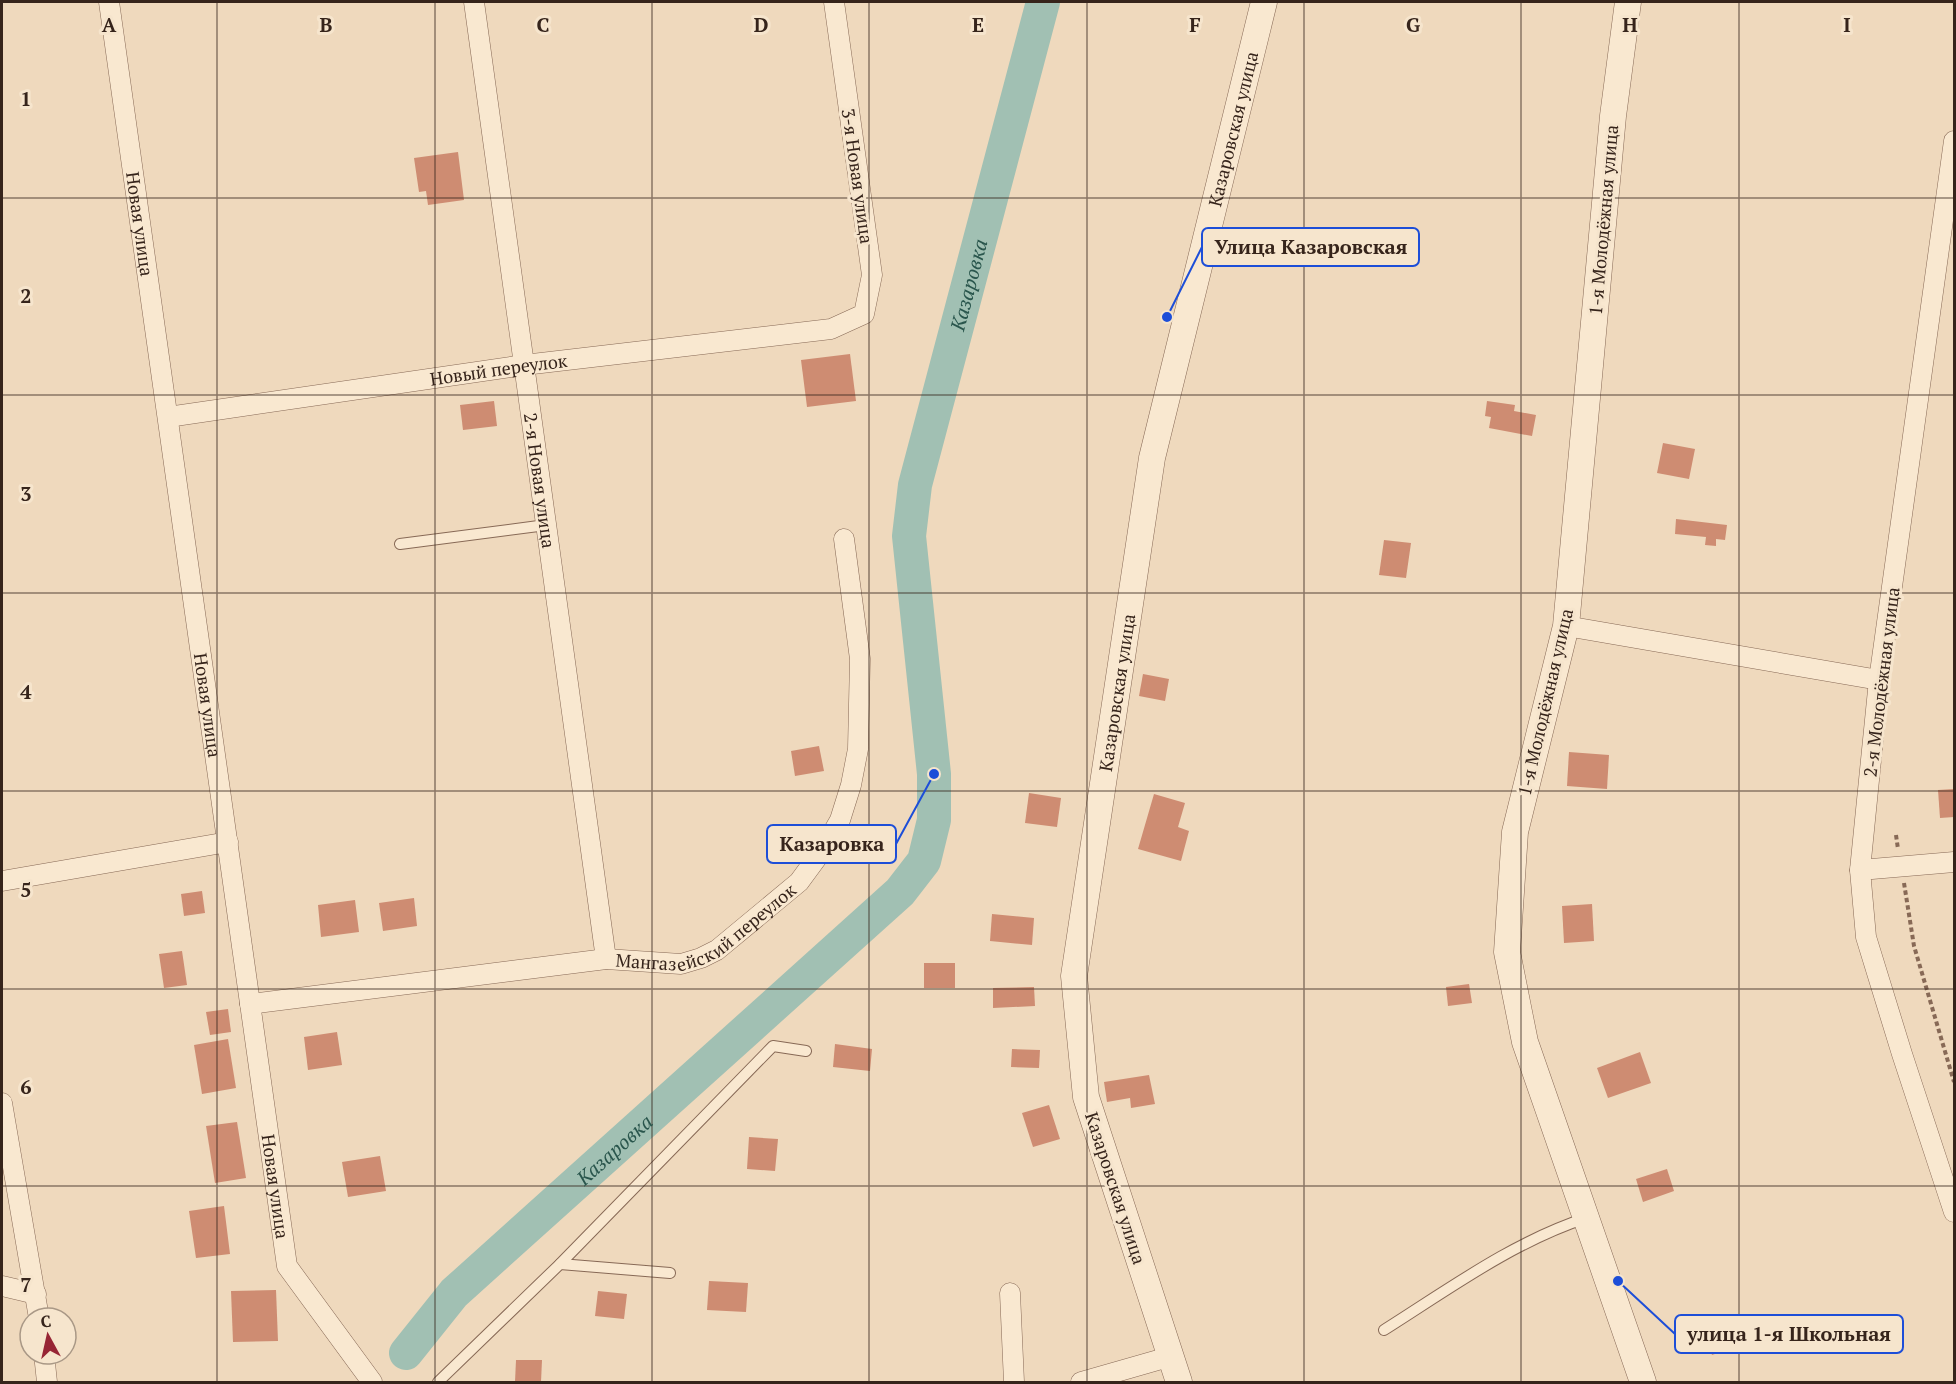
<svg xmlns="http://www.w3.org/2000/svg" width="1956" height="1384" font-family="'PT Serif',serif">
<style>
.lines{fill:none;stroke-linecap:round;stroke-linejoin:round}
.river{stroke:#a1c0b3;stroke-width:34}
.building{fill:#ce8c72}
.service-casing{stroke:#876956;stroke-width:12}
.minor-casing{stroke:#876956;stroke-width:21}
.tertiary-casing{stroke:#876956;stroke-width:27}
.path{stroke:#876956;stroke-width:4;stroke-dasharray:4.5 3;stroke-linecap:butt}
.service{stroke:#f9e8d0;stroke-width:10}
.minor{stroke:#f9e8d0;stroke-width:20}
.tertiary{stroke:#f9e8d0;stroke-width:26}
.grid{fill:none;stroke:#36241b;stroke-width:1.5;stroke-opacity:0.55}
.labels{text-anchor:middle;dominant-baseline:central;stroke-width:6;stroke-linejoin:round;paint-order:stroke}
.street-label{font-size:18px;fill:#36241b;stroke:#f6e5cd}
.water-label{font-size:20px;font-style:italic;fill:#2a564d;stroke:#f6e5cd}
.grid-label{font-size:20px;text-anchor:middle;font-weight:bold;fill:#36241b;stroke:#f6e5cd;stroke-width:6;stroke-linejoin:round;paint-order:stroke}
.leader{fill:none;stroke:#1d4ed8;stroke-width:2}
.callout-dot{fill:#1d4ed8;stroke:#f6e5cd;stroke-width:2}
.callout{fill:#f6e5cd;stroke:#1d4ed8;stroke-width:2}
.callout-label{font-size:20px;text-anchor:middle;font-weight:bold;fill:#36241b}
</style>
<rect width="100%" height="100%" fill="#efd9bd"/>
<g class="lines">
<path class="river" id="s1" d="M406,1353L454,1293L900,892L924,861L934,820V774L909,536L915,485L1043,2"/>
</g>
<g class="building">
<path d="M458,152L464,200L428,205L426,191L419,192L414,158Z"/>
<path d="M850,354L856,401L807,407L801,360Z"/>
<path d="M494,401L497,426L463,430L460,405Z"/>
<path d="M1487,401L1515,405L1514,411L1536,415L1532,436L1489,428L1491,417L1485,416Z"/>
<path d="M1663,443L1695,449L1689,479L1657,473Z"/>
<path d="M1676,519L1727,525L1725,540L1716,539V546L1705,545L1706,537L1675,534Z"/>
<path d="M1384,540L1411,543L1406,578L1379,575Z"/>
<path d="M1143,674L1169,679L1165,701L1139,696Z"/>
<path d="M819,746L824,771L795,776L791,751Z"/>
<path d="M1569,752L1609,755L1607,789L1567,786Z"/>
<path d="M1954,789V817L1940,818L1938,790Z"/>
<path d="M1029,793L1061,798L1057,827L1025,823Z"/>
<path d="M1154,794L1185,803L1178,827L1189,831L1181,861L1138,849Z"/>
<path d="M202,891L205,913L184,916L181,894Z"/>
<path d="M414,898L417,926L383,931L379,903Z"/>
<path d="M355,900L359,932L321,937L318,905Z"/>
<path d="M1592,904L1594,941L1564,943L1562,906Z"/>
<path d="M992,914L1034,918L1032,945L990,941Z"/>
<path d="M182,951L187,985L164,988L159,954Z"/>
<rect x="924" y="963" width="31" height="25"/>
<path d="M1469,984L1472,1003L1448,1006L1446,987Z"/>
<path d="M1034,987L1035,1006L993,1008V988Z"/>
<path d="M228,1009L231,1032L210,1035L206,1012Z"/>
<path d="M337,1032L342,1065L308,1070L304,1037Z"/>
<path d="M228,1039L236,1088L202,1094L194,1045Z"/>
<path d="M835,1044L872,1049L870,1071L833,1067Z"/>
<path d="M1012,1049L1040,1050L1039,1068L1011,1067Z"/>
<path d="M1640,1052L1651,1083L1608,1098L1597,1068Z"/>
<path d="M1149,1075L1155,1104L1131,1108L1130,1098L1107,1102L1104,1082Z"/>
<path d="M1049,1105L1060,1139L1033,1147L1022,1113Z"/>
<path d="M237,1122L246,1178L215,1183L206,1126Z"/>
<path d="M749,1137L778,1139L775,1171L747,1169Z"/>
<path d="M380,1156L386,1191L348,1197L342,1162Z"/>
<path d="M1667,1169L1674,1191L1643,1202L1636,1179Z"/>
<path d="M224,1206L230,1254L196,1258L189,1211Z"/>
<path d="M709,1281L748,1283L746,1312L707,1310Z"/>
<path d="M276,1290L278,1341L233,1342L231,1291Z"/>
<path d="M598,1291L627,1294L624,1319L595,1316Z"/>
<path d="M1734,1314L1744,1344L1712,1355L1706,1338L1715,1335L1710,1322Z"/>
<path d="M516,1360H542L541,1382H515Z"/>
</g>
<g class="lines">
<g class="service-casing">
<g id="service">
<path d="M400,544L546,525"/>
<path d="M560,1264L670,1273"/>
<path d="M1384,1330C1449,1289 1513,1242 1586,1218"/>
<path d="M438,1382L560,1264L773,1046L806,1051"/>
</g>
</g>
<g class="minor-casing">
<g id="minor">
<path id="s2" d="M109,2L287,1266L372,1382"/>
<path id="s3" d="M474,2L606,959"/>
<path d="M1954,141L1879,680L1860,870L1866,937L1902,1054L1954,1212"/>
<path id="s4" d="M168,417L524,365L831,329L864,314L872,275L834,2"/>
<path d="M1566,626L1879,680"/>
<path d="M1860,870L1954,862"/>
<path d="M2,881L228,842"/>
<path id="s5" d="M250,1004L606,959L681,964L701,958L717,950L799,882L824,848L840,820L851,785L858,749L860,659L844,539"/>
<path d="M2,1103L39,1318"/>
<path d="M2,1286L36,1294"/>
<path d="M1010,1293L1014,1382"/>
<path d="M44,1354L47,1382"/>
<path d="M1081,1382L1172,1356"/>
</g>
</g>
<g class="tertiary-casing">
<g id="tertiary">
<path d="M1628,2L1613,116L1566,626L1515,832L1507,952L1525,1042L1643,1382"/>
<path id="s6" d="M1179,1382L1086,1097L1074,976L1152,458L1264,2"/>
</g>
</g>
<g class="path">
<path d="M1896,835L1898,849"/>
<path d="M1904,883L1914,946L1954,1082"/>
</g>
<use href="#service" class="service"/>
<use href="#minor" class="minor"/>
<use href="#tertiary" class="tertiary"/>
</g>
<path class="grid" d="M217,2V1382M435,2V1382M652,2V1382M869,2V1382M1087,2V1382M1304,2V1382M1521,2V1382M1739,2V1382M2,198H1954M2,395H1954M2,593H1954M2,791H1954M2,989H1954M2,1186H1954"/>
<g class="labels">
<g class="street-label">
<text stroke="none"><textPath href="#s6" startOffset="1284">Казаровская улица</textPath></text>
<text transform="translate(858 176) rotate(82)">3-я Новая улица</text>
<text transform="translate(1603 220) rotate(-85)">1-я Молодёжная улица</text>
<text stroke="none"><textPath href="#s2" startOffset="224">Новая улица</textPath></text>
<text stroke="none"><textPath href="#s4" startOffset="334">Новый переулок</textPath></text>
<text stroke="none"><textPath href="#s3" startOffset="483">2-я Новая улица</textPath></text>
<text transform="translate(1881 682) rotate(-83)">2-я Молодёжная улица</text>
<text stroke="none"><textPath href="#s6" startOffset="708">Казаровская улица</textPath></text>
<text transform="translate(1545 702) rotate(-77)">1-я Молодёжная улица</text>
<text stroke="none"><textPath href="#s2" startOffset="710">Новая улица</textPath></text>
<text stroke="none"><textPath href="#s5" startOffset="470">Мангазейский переулок</textPath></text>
<text stroke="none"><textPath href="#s2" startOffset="1196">Новая улица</textPath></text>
<text transform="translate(1116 1188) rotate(72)">Казаровская улица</text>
</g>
<g class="water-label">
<text stroke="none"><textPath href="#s1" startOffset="1302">Казаровка</textPath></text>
<text stroke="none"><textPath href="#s1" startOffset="292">Казаровка</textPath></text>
</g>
</g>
<g class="grid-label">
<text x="109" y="32">A</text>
<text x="326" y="32">B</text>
<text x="543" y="32">C</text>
<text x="761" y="32">D</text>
<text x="978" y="32">E</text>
<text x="1195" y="32">F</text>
<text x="1413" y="32">G</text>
<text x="1630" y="32">H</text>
<text x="1847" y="32">I</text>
<text x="26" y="106">1</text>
<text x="26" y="303">2</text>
<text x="26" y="501">3</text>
<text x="26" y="699">4</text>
<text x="26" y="897">5</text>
<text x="26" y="1094">6</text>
<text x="26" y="1292">7</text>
</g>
<path class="leader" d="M1167 317L1202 247M934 774L896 844M1618 1281L1675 1334"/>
<g class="callout-dot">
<circle cx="1167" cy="317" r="6"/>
<circle cx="934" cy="774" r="6"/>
<circle cx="1618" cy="1281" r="6"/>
</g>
<g class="callout">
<rect x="1202" y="228" width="217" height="38" rx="6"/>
<rect x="767" y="825" width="129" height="38" rx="6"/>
<rect x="1675" y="1315" width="228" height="38" rx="6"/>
</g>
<g class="callout-label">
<text x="1311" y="254">Улица Казаровская</text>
<text x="832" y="851">Казаровка</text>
<text x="1789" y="1341">улица 1-я Школьная</text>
</g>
<rect width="1956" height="1384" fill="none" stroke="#36241b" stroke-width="6"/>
<g transform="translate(48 1336) rotate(352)"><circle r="28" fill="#f6e5cd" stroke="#a99886" stroke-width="1.5"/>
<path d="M0-4.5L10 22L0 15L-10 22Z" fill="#972535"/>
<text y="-9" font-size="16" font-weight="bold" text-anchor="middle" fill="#36241b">С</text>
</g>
</svg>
